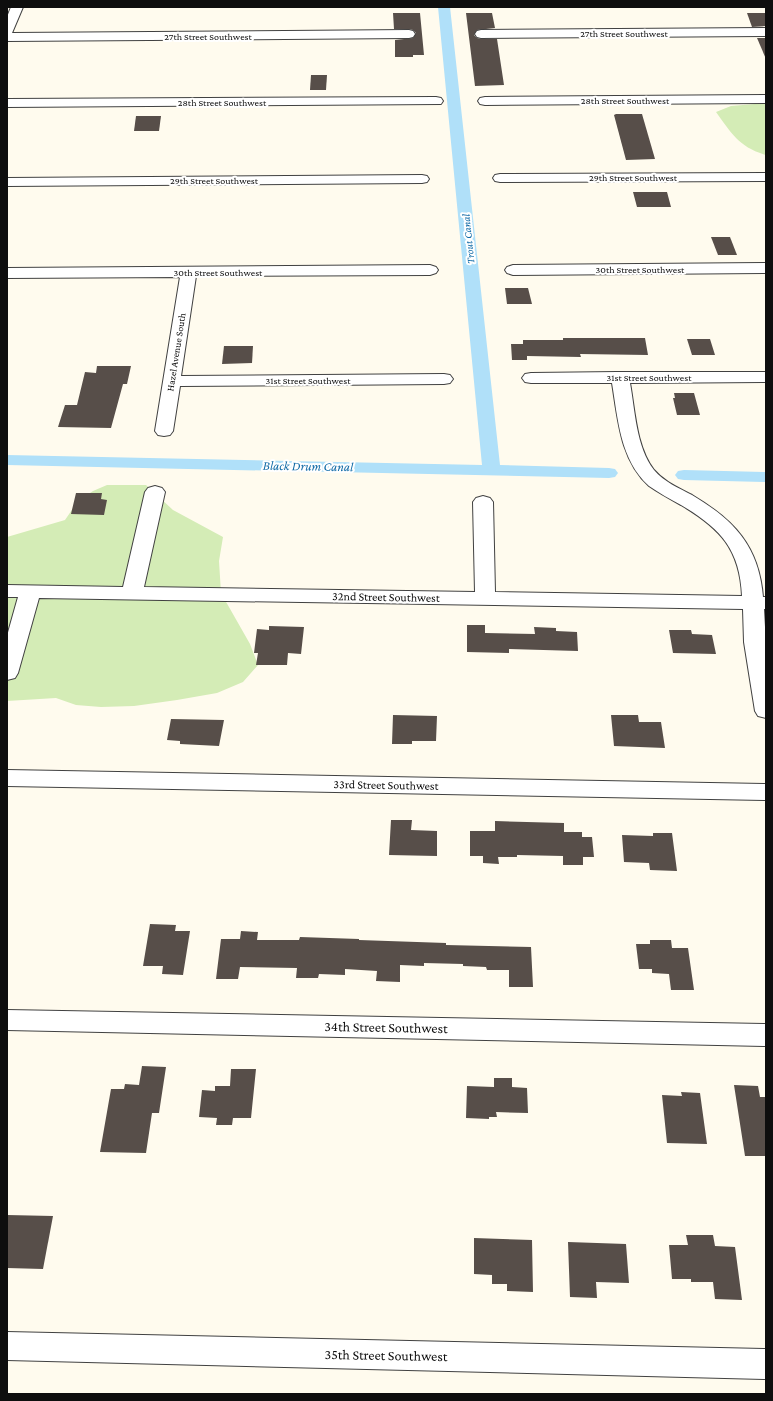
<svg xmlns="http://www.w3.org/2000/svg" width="773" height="1401" font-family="'Crimson Pro',serif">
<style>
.green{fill:#d4ecb6}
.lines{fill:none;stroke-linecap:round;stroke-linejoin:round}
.canal{fill:#b0e0f9;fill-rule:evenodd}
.building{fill:#574e49}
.street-casing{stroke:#414141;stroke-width:2}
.street{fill:#fff;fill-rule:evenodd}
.labels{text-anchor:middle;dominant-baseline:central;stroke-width:4;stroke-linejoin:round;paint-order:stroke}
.far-street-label{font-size:10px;fill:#0e0e0e;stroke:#fff}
.far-water-label{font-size:11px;font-style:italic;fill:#106aa6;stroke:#fff}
.street-label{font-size:12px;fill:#0e0e0e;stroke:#fff}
.water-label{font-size:13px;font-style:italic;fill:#106aa6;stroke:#fff}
.near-street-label{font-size:14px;fill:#0e0e0e;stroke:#fff}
</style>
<rect width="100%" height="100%" fill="#fffbee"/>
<g class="green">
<path d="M766,103V155C739,147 732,134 716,112L731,106Z"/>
<path d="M107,485H146L173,510L223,537L219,561L221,593L250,644L258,665L243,682L217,693L177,700L134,706L101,707L76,705L56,698L7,701V537L65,520L78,501L93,491Z"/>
</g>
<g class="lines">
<g class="canal">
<path d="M438,7H450L500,465L609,468L615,469L618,473L615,477L609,478L7,465V455L482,465Z"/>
<path d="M684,470L766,472V482L684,480L678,479L675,475L678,471Z"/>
</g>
</g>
<g class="building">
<path d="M393,13H420L424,55H413V57H395V40L413,38L416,33L413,30L409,29H394Z"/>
<path d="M466,13H492L495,28L477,30L474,35L477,38L481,39H497L504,85L475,86Z"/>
<path d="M747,13H766V26L752,27Z"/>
<path d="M757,38H766V59Z"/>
<path d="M311,75H327L326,90H310Z"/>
<path d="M616,114H642L655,159L626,160L614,115Z"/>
<path d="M136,116H161L159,131H134Z"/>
<path d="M633,192H667L671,207H637Z"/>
<path d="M711,237H730L737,255H718Z"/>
<path d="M505,288H528L532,304H507Z"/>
<path d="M563,338H645L648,355L580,354L581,357L527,356V360H512L511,344H523V340H563Z"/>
<path d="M687,339H710L715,355H692Z"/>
<path d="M224,346H253L252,363L222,364Z"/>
<path d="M97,366H131L127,384H123L111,428L58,427L65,405H77L85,372L96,373Z"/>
<path d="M674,393H694L700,415H677L673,398H675Z"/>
<path d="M76,493H102L101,499L107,500L104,515L71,514Z"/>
<path d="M467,625H485V633L535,634L534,627L556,628V631L577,632L578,651L509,649V653L467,652Z"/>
<path d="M269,626L304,627L301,654L288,653L287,665H256L258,653H254L257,629L269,630Z"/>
<path d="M669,630H691L692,634L712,635L716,654L673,653Z"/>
<path d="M393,715L437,716L436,741H412V744H392Z"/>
<path d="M611,715H638L639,722H661L665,748L614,746Z"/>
<path d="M171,719L224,720L219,746L180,744V741L167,740Z"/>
<path d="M391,820H412L411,830L437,831V856L389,855Z"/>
<path d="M495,821L564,823V832H582V837H592L594,857H583V865H563V856L517,855V857H498L499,864L483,863V856H470V831H495Z"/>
<path d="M653,833H672L677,871L650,870L649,863L624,862L622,835L653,836Z"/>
<path d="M150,924L176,925L175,931H190L183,975L162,974L163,966H143Z"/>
<path d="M241,931L258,932L257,940H299L300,937L359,939V940L446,943V945L531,947L533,987H509V970H487L486,967L463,966V964L424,963V966L400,965V982L376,981L377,971L345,969V975L319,974L318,978H296L297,968L240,967L238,979H216L221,939H240Z"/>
<path d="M650,940H671L672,948H688L694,990H671L669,974L652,973V969H639L636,944H650Z"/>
<path d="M142,1066L166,1067L159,1113H152L146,1153L100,1152L111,1089H124L125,1084L139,1085Z"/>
<path d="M231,1069H256L251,1118H233L232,1125H216L217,1118L199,1117L202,1090L215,1091V1086H230Z"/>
<path d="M494,1078H512V1087L527,1088L528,1113L496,1112L497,1117H489V1119L466,1118L467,1086L494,1087Z"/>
<path d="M734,1085L758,1086L760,1097H766V1156H745Z"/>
<path d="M681,1092L700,1093L707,1144L667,1143L662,1095L682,1096Z"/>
<path d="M7,1215L53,1216L43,1269L7,1268Z"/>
<path d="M686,1235H713L715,1246L735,1247L742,1300L715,1299L713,1282H691V1279H672L669,1245H688Z"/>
<path d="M474,1238L532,1240L533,1292L507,1291V1284H492V1275L474,1274Z"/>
<path d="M568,1242L626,1244L629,1283L596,1282L597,1298L570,1297Z"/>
</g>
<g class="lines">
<g class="street-casing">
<g id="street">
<path d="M11,7H23L12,33L409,30L413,31L415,34L413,37L409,38L7,41V17Z"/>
<path d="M766,28V36L481,38L477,37L475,34L477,31L481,30Z"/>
<path d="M766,95V103L485,105L480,104L478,101L480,98L485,97Z"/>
<path d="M436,97L441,98L443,101L441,104L7,107V99Z"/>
<path d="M766,173V181L500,182L495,181L493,178L495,175L500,174Z"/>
<path d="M422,175L427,176L429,179L427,182L422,183L7,186V178Z"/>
<path d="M766,263V273L513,275L507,273L505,270L507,267L513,265Z"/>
<path d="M430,265L436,267L438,270L436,273L430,275L196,276L181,376L444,374L450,375L453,379L450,383L444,384L180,386L173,431L170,435L164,436L158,435L155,431L180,277L7,278V268Z"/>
<path d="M617,372H766V382L630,383C635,410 636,447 654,470C664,482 679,488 692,495C734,520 759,546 763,597H766V609H764L766,645V718L758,716L755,711L744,642L743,609L39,598L18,673L15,678L7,680V636L18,597H7V585L123,587L145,492L148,488L155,486L162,488L165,492L144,587L475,592L473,502L476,498L483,496L490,498L493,502L495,592L742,596C740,549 720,528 681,505C670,499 659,493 649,486C620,460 618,419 612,383H531L525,382L522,378L525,374L531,373Z"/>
<path d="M7,770L766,784V800L7,786Z"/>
<path d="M7,1010L766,1024V1046L7,1030Z"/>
<path d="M7,1332L766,1349V1379L7,1360Z"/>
</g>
</g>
<use href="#street" class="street"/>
</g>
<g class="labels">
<g class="far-street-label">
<text x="624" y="33">27th Street Southwest</text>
<text x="208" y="36">27th Street Southwest</text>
<text x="625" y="100">28th Street Southwest</text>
<text x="222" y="102">28th Street Southwest</text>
<text x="633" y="177">29th Street Southwest</text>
<text x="214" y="180">29th Street Southwest</text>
<text x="640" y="269">30th Street Southwest</text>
<text x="218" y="272">30th Street Southwest</text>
<text transform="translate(176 352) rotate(-81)">Hazel Avenue South</text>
<text x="649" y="377">31st Street Southwest</text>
<text x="308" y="380">31st Street Southwest</text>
</g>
<g class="far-water-label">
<text transform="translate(468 239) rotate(-96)">Trout Canal</text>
</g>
<g class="street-label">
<text transform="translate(386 597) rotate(1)">32nd Street Southwest</text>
<text transform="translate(386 785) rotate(1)">33rd Street Southwest</text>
</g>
<g class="water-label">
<text transform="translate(308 466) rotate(1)">Black Drum Canal</text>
</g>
<g class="near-street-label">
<text transform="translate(386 1027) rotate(1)">34th Street Southwest</text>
<text transform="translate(386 1355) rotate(1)">35th Street Southwest</text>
</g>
</g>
<rect width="773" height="1401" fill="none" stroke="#0e0e0e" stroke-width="16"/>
</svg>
